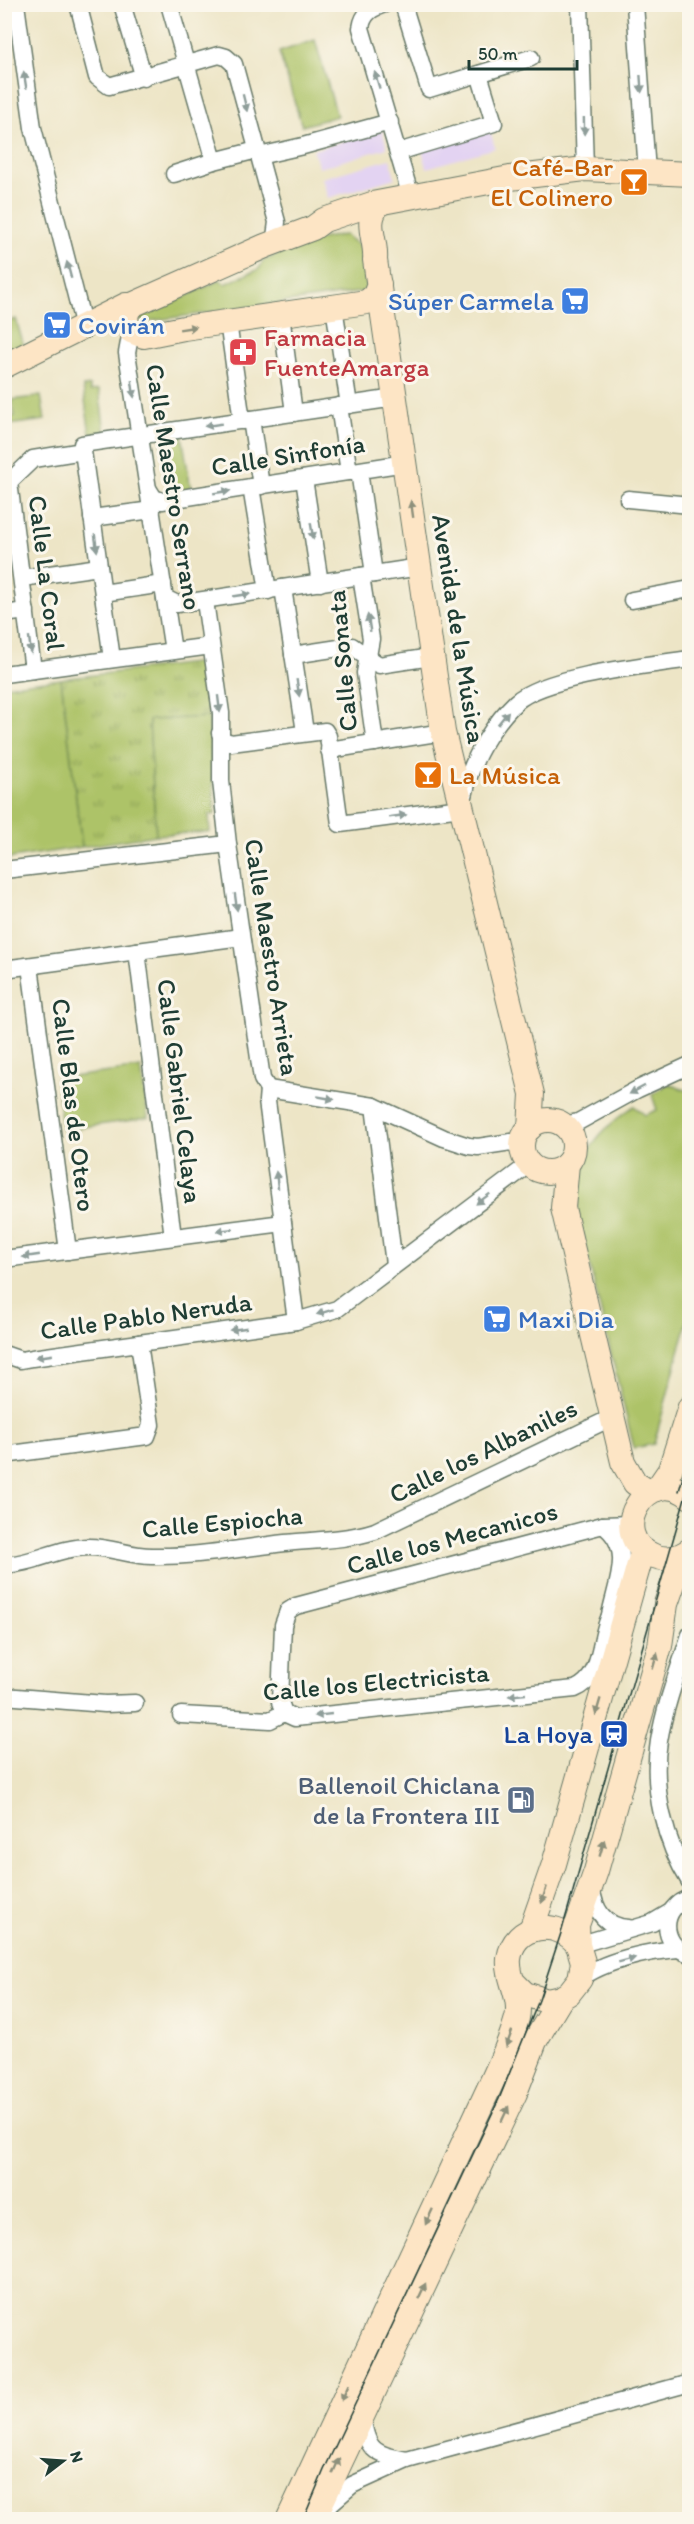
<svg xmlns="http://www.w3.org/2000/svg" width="694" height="2524" font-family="Itim,sans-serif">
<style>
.built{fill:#e3d3f2}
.grass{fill:url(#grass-tufts);stroke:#66804e;stroke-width:1.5}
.green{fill:#adc368;stroke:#66804e;stroke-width:1.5}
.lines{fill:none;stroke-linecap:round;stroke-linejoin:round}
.street-casing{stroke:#677867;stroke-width:19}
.secondary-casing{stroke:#677867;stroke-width:26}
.street{stroke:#fff;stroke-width:16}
.secondary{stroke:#fde5c5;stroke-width:24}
.tram{stroke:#1f3d34;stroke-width:1.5}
.oneway{fill:#8f9e9a}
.oneway2{fill:#8e917c}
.labels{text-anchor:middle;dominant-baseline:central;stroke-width:6;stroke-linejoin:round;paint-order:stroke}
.food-label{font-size:26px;fill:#c56008;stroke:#fbf7ec;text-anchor:end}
.shop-label{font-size:26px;fill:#366cbe;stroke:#fbf7ec;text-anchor:start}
.health-label{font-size:26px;fill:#be3a42;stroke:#fbf7ec;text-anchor:start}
.street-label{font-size:26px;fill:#1f3d34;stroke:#fbf7ec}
.transit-label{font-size:26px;fill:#164399;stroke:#fbf7ec;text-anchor:end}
.service-label{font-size:26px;fill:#4e5e75;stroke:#fbf7ec;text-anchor:end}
</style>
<defs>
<pattern id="grass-tufts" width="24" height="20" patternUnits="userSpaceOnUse" patternTransform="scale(1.5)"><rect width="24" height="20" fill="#adc368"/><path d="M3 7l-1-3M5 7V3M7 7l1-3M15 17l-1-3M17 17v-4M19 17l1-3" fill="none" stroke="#8ca056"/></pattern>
</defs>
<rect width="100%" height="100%" fill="#fbf7ec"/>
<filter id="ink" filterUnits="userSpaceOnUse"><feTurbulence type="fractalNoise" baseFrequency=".0167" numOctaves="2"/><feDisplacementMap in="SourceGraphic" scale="12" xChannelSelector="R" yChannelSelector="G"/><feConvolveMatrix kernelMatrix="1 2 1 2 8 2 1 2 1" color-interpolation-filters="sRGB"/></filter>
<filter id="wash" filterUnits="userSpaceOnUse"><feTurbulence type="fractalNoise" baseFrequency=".008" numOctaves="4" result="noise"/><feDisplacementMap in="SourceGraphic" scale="24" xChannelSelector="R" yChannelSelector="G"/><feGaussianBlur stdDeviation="1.35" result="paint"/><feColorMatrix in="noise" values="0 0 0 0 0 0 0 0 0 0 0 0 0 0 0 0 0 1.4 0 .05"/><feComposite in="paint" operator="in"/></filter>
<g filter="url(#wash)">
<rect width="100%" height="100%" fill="#ede5c6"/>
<g class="built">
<path d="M382,130L387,148L319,168L313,150Z"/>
<path d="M490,130L495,148L427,168L422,150Z"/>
<path d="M390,159L395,178L328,198L322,178Z"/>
</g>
<path class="grass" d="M202,662L209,717L149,721L156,835L82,847L61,679Z"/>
<g class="green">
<path d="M315,40L337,116L302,126L279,52Z"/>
<path d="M345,235L362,248L367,291L142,322L140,318L220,280L225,284L259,269L263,261C290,249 316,237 345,235Z"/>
<path d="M16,319L24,347L5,359V323Z"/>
<path d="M90,386V391L99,390L105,432L90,434L83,387Z"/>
<path d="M41,396L45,420L8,425L7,418L15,416L12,400Z"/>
<path d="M182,435L191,490L169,494L161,438Z"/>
<path d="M61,679L82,847L5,859V686Z"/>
<path d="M209,717L215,814L209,815L210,832L156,835L149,720Z"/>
<path d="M141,1068L148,1118L62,1130L56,1079Z"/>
<path d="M668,1084L689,1091V1315L654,1444L634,1448L578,1217C574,1162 590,1136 634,1106L645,1115L657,1110L652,1095Z"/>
</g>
</g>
<g filter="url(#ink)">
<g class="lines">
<g class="street-casing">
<g id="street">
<path d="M16,4L33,128L84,327"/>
<path d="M78,4L97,77L109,86L219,55L226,57L234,64L277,222L275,237L265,246"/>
<path d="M122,4L144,78"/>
<path d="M169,4L214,161L257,150"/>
<path d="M385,4C372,8 363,13 361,28L411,197"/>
<path d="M403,4L429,89L531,58"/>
<path d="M580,4L585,169"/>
<path d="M635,4L647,172"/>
<path d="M398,152L494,123L479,74"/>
<path d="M259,156L303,146L390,122"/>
<path d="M174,174L214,161"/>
<path d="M334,307L349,405"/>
<path d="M281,315L294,413"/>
<path d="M228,322L242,421"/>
<path d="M131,331L127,353L173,651"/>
<path d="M339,406L349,472"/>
<path d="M251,419L261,486"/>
<path d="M359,471L374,574"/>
<path d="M304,479L320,583"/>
<path d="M9,482L33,670"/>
<path d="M4,483L9,482L33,459L83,451"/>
<path d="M251,487L268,591"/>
<path d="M149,490L154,498L162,501L405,463"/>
<path d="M628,499L690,505"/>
<path d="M92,518L152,510"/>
<path d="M361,576L371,639L365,673L375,743"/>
<path d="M22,578L99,567"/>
<path d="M283,588L305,732"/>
<path d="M103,593L163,584"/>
<path d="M165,598L177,604L420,567"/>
<path d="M632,600L690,589"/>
<path d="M205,601L221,713V781L228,844L262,1079L268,1089L267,1101L296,1321"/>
<path d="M4,614L26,611"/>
<path d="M293,655L352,646L379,665L431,657"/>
<path d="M112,659L82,444L395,398"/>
<path d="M4,674L211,646"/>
<path d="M220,733L223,740L231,743L325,731L328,736L340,824L461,808C464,797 466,787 469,776C477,751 496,721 516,702C544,676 649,665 690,659"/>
<path d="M329,750L443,732"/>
<path d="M4,870L228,844"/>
<path d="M137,951L173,1237"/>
<path d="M30,966L68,1251"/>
<path d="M4,969L241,937"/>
<path d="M268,1089L374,1106L444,1138L469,1146L478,1147L511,1142L523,1148"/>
<path d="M374,1106L394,1264"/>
<path d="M563,1125L578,1122L638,1089L690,1065"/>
<path d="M4,1259L283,1223"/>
<path d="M4,1354L21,1360L32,1358L296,1321L337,1309L520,1171L528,1162"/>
<path d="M4,1455L147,1436L151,1425L139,1343"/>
<path d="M603,1525C635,1548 616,1584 610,1615"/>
<path d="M4,1565C34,1564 59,1547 89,1547C111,1547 130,1556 152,1556C197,1557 241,1548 285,1543C315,1540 347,1540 375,1531L613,1417"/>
<path d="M690,1635C679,1669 665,1705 659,1741C651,1788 665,1843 690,1882"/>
<path d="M4,1696L105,1704L135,1703"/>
<path d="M284,1713L280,1702L283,1625L288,1611L296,1606L603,1525L631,1524"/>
<path d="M284,1713L295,1718L575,1689C603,1677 598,1643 609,1618C612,1611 622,1604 629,1598"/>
<path d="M181,1715L270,1720L284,1713"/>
<path d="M591,1886C594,1908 603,1927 629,1928"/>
<path d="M690,1898C660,1906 659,1946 690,1954"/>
<path d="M578,1945L652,1923L669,1913"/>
<path d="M580,1979C603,1961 649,1951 678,1949"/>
<path d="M362,2414C366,2449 373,2455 407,2460"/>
<path d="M323,2510L352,2485L407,2460L690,2383"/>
</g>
</g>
<g class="secondary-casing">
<g id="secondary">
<path d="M379,204C363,223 377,239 375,260L443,732L532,1094L530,1128"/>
<path d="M132,305C124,314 125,322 131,331L144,336L184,328L367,302L375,295L379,284"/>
<path d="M4,366L126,305H132L265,246L313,228L324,220L372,204L510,178L585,169L690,174"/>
<circle cx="548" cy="1146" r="26"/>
<path d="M567,1164L563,1208L623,1462L635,1483L649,1492"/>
<path d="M657,1489L670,1470L690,1407"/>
<path d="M690,1497C648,1461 603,1536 654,1556C667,1561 678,1558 690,1550"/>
<path d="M531,1930L554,1864L643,1550"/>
<path d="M514,1983L525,1994L547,2001L561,1998L569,1993L580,1979L583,1962L578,1945L577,1925L596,1871L660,1646L666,1604L683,1555"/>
<path d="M288,2520L490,2086C500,2064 511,2041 517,2018C522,1997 507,1979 509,1959C514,1923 558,1918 578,1945"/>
<path d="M313,2520L515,2093L535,2041L561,1998"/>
</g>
</g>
<use href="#street" class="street"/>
<use href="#secondary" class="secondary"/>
<g class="tram">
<path d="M679,1491L690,1451"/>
<path d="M303,2520L324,2470L499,2099L539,2000L562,1930L690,1480"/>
</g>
</g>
<defs><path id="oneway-solid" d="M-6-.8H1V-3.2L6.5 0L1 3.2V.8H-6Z" transform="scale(1.5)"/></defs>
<g class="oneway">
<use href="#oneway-solid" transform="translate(25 80) rotate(-99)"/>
<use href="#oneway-solid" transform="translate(377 80) rotate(-107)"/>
<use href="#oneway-solid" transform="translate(641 84) rotate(86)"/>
<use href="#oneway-solid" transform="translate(245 103) rotate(76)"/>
<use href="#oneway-solid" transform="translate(584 126) rotate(89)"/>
<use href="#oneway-solid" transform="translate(69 270) rotate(-105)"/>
<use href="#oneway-solid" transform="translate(133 389) rotate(82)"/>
<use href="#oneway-solid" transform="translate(213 425) rotate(171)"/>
<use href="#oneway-solid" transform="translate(222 492) rotate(-9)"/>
<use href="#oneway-solid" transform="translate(312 531) rotate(81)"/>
<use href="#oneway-solid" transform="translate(96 543) rotate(82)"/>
<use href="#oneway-solid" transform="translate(242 595) rotate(-9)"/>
<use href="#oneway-solid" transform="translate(369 623) rotate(-99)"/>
<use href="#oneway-solid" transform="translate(30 645) rotate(83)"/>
<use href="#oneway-solid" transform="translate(298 688) rotate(81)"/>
<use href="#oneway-solid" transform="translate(219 704) rotate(83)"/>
<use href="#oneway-solid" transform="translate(503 718) rotate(-51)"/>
<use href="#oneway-solid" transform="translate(398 816) rotate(-8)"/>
<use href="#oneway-solid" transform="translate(236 902) rotate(82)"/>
<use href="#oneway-solid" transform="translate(637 1090) rotate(152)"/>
<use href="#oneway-solid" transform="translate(326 1098) rotate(10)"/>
<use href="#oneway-solid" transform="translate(277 1180) rotate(-97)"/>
<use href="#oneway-solid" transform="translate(483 1199) rotate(143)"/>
<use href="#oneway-solid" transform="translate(225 1230) rotate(173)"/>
<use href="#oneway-solid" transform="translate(31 1256) rotate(172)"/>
<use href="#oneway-solid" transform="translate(325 1312) rotate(163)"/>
<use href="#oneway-solid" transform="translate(238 1329) rotate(172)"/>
<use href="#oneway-solid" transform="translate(44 1356) rotate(172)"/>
<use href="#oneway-solid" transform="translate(517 1695) rotate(174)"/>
<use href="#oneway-solid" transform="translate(323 1715) rotate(174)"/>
<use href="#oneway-solid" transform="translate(627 1960) rotate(-15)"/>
</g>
<g class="oneway2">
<use href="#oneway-solid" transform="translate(188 328) rotate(-9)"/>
<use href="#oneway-solid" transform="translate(412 509) rotate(-98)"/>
<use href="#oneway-solid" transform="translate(655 1661) rotate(-74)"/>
<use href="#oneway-solid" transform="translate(598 1707) rotate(106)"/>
<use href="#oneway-solid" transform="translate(602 1848) rotate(-74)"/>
<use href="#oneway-solid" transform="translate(544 1895) rotate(108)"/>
<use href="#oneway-solid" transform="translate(509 2039) rotate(110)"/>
<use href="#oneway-solid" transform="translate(505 2114) rotate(-65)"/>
<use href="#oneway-solid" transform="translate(429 2217) rotate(115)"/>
<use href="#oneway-solid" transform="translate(422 2291) rotate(-65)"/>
<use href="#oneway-solid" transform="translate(345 2393) rotate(115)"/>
<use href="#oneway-solid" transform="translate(336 2466) rotate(-66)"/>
</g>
</g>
<defs>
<g id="bar-square" transform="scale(1.5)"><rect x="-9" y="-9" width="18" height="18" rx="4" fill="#e8710a" stroke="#fbf7ec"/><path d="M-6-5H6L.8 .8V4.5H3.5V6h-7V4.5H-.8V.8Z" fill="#fff"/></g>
<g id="supermarket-square" transform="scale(1.5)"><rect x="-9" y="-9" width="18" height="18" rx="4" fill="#3f7fe0" stroke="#fbf7ec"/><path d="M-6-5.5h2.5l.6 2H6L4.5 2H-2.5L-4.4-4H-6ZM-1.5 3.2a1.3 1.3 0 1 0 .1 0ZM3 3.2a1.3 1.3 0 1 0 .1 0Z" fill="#fff"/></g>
<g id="pharmacy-square" transform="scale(1.5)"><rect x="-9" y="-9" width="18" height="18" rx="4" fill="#e0444e" stroke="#fbf7ec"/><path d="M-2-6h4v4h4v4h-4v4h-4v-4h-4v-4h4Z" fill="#fff"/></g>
<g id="station-square" transform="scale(1.5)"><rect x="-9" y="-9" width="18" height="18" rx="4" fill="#1a4fb4" stroke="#fbf7ec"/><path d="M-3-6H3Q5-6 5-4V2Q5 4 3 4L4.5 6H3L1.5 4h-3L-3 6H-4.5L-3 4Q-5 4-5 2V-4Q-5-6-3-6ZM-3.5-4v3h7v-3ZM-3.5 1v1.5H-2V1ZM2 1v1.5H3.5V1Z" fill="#fff"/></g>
<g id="fuel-square" transform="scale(1.5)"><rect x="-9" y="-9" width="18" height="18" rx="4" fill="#5c6f8a" stroke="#fbf7ec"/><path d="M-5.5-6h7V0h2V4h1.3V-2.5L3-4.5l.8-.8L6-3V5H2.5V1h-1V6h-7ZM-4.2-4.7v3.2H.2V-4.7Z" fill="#fff"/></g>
</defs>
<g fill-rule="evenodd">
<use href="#bar-square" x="634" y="182"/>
<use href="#supermarket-square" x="575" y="301"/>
<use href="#supermarket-square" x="57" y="325"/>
<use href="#pharmacy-square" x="243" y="352"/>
<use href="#bar-square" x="428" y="775"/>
<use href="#supermarket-square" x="497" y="1319"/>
<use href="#station-square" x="614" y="1734"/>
<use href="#fuel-square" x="521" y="1800"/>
</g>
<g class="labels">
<g class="food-label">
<text x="613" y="167">Café-Bar<tspan x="613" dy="30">El Colinero</tspan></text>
<text x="449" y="775" text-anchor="start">La Música</text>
</g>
<g class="shop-label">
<text x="554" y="301" text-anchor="end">Súper Carmela</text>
<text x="78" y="325">Covirán</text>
<text x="518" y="1319">Maxi Dia</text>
</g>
<g class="health-label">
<text x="264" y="337">Farmacia<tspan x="264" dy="30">FuenteAmarga</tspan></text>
</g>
<g class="street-label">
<text transform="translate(288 455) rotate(-9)">Calle Sinfonía</text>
<text transform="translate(174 487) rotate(81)">Calle Maestro Serrano</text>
<text transform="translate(47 573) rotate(83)">Calle La Coral</text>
<text transform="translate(459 629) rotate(81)">Avenida de la Música</text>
<text transform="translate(342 661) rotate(-95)">Calle Sonata</text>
<text transform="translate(272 957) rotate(81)">Calle Maestro Arrieta</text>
<text transform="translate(180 1091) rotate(83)">Calle Gabriel Celaya</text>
<text transform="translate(74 1105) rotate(83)">Calle Blas de Otero</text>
<text transform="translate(146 1316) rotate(-8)">Calle Pablo Neruda</text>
<text transform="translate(483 1451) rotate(-26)">Calle los Albaniles</text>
<text transform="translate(222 1522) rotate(-5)">Calle Espiocha</text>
<text transform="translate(452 1538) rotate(-15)">Calle los Mecanicos</text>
<text transform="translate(376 1682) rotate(-5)">Calle los Electricista</text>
</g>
<g class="transit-label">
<text x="593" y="1734">La Hoya</text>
</g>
<g class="service-label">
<text x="500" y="1785">Ballenoil Chiclana<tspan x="500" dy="30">de la Frontera III</tspan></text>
</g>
</g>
<rect width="694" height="2524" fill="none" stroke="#fbf7ec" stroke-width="24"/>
<g transform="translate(63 2461) rotate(73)" stroke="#fbf7ec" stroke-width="4.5" paint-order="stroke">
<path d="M0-4.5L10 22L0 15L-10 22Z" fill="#1f3d34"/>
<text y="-9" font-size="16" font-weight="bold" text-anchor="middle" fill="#1f3d34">N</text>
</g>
<path d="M469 60v9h108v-9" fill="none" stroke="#1f3d34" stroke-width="3"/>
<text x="478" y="60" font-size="18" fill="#1f3d34" stroke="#fbf7ec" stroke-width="4.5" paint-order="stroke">50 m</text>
</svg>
